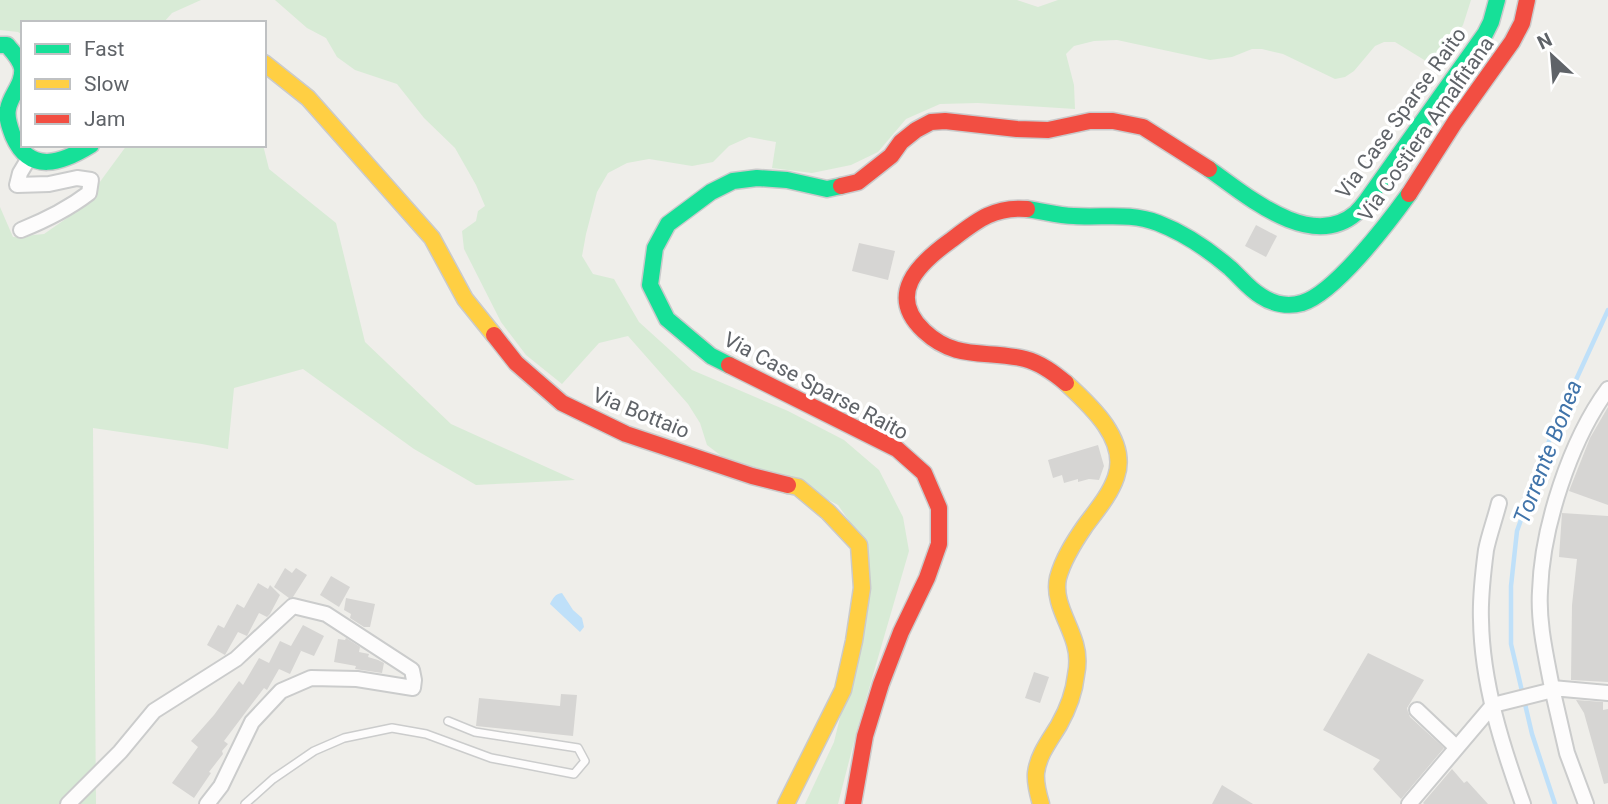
<svg xmlns="http://www.w3.org/2000/svg" width="1608" height="804" font-family="Roboto,sans-serif">
<style>
.green{fill:#d8ebd6}
.water{fill:#bfe0f9}
.lines{fill:none;stroke-linecap:round;stroke-linejoin:round}
.stream{stroke:#bfe0f9;stroke-width:4.5}
.building{fill:#d6d5d3}
.lane-casing{stroke:#cbcccc;stroke-width:10}
.street-casing{stroke:#cbcccc;stroke-width:18}
.fast-casing{stroke:#cacacb;stroke-width:19}
.slow-casing{stroke:#cacacb;stroke-width:19}
.jam-casing{stroke:#cacacb;stroke-width:19}
.lane{stroke:#fdfcfc;stroke-width:7}
.street{stroke:#fdfcfc;stroke-width:14}
.fast{stroke:#16e098;stroke-width:16}
.slow{stroke:#ffcf43;stroke-width:16}
.jam{stroke:#f24e42;stroke-width:16}
.labels{text-anchor:middle;dominant-baseline:central;stroke-width:7;stroke-linejoin:round;paint-order:stroke}
.street-label{font-size:21px;fill:#5f6368;stroke:#fff}
.water-label{font-size:23px;font-style:italic;fill:#4174aa;stroke:#fff}
</style>
<rect width="100%" height="100%" fill="#efeeea"/>
<g class="green">
<path d="M0,0H201L172,13L163,23H23V35L18,32L0,30Z"/>
<path d="M275,0H1017L1038,7L1058,0H1471L1463,25L1434,66L1395,42H1384L1375,46L1354,71L1345,77L1335,79L1283,54L1262,49H1252L1232,57L1210,60L1117,40L1094,41L1074,46L1066,54L1074,85L1075,109L978,103L940,104L906,119L878,152L851,165L812,173L772,168L776,142L749,137L729,146L713,162L692,166L649,159L627,163L608,173L597,192L586,234L582,256L593,274L614,279L639,322L692,370L788,411L844,440L879,470L903,517L909,551L857,730L838,804H805L834,742L849,681L856,531L838,505L781,475L724,458L707,445L700,423L688,404L628,336L599,343L562,384L526,355L501,322L464,249L462,231L476,221L478,211L485,206L476,185L455,148L424,118L397,84L355,70L337,57L326,38L307,28Z"/>
<path d="M127,145H263L269,169L336,223L365,342L451,424L575,480L476,485L414,449L303,369L234,388L228,449L202,444L93,428L96,804H0V207L13,237L44,234L80,209Z"/>
</g>
<path class="water" d="M562,593L573,610L582,618L584,627L580,632L550,604C553,598 555,594 562,593Z"/>
<g class="lines">
<path class="stream" d="M1555,804L1532,734L1511,644V586L1517,531L1553,430L1608,310"/>
</g>
<g class="building">
<path d="M1256,225L1277,236L1266,257L1245,246Z"/>
<path d="M859,243L895,251L888,280L852,271Z"/>
<path d="M1608,407V505L1569,491L1590,438Z"/>
<path d="M1098,445L1104,466L1099,480L1089,479L1078,482V479L1064,483L1062,475L1053,478L1048,460Z"/>
<path d="M1562,513L1608,516V682L1571,680L1572,605L1577,559L1559,557Z"/>
<path d="M285,568L292,573L296,568L307,575L293,597L289,598L274,587Z"/>
<path d="M331,576L350,587L339,607L320,595Z"/>
<path d="M258,583L268,589L270,585L280,595L270,614L267,617L259,613L247,636L238,632L225,655L207,645L218,625L224,628L237,604L244,608Z"/>
<path d="M346,598L375,604L370,627H364L350,618L351,614L344,610Z"/>
<path d="M303,625L324,636L314,656L299,650L301,651L290,674L279,669L267,690L264,688L224,741L228,744L222,751L223,754L209,772L211,773L194,798L172,783L198,747L191,741L214,715L239,681L243,685L259,658L269,663L280,641L291,646Z"/>
<path d="M346,638L360,647L359,652L369,654L368,657L378,660L384,663L382,673L355,669L356,666L334,662L338,639L345,640Z"/>
<path d="M1368,653L1424,680L1407,708L1408,712L1410,717L1444,748L1401,799L1373,769L1380,760L1323,730Z"/>
<path d="M1034,672L1049,677L1040,703L1025,698Z"/>
<path d="M561,694L577,695L573,736L476,726L479,698L560,706Z"/>
<path d="M1576,700L1603,702V710L1608,709V783L1604,784L1584,713Z"/>
<path d="M1452,769L1464,783L1467,781L1488,804H1424L1423,803Z"/>
<path d="M1222,785L1253,804H1212Z"/>
</g>
<g class="lines">
<g class="lane-casing">
<path id="lane" d="M245,804L273,779L314,751L344,738L392,728L426,734L491,758L574,774L585,761L578,748L475,732L448,721"/>
</g>
<g class="street-casing">
<g id="street">
<path d="M21,230C46,220 68,209 89,193L91,180L77,178L49,184L17,185L20,173L29,158"/>
<path d="M1499,503C1495,519 1489,535 1486,550C1483,573 1480,597 1481,620C1482,683 1502,746 1523,804"/>
<path d="M1552,688C1546,656 1538,623 1540,591C1542,527 1570,441 1608,389"/>
<path d="M1417,710L1456,747"/>
<path d="M68,804L120,752L154,711L236,659L293,606L326,614L412,670L414,680L413,688L357,679L311,678L281,691L252,722L221,786L207,804"/>
<path d="M1409,804L1493,705L1553,690"/>
<path d="M1586,804L1567,753L1552,688L1608,693"/>
</g>
</g>
<g class="fast-casing">
<g id="fast">
<path d="M0,45H7C13,52 20,59 22,68C24,84 10,95 8,109C6,118 10,128 13,136C30,175 62,163 91,145"/>
<path d="M1209,169C1246,195 1311,252 1356,213C1360,209 1364,204 1367,200L1485,34L1491,22L1497,0"/>
<path d="M1027,209C1043,211 1058,216 1074,216C1103,218 1130,212 1158,223C1184,233 1209,250 1230,268C1240,277 1249,289 1261,296C1273,304 1288,307 1302,303C1335,293 1388,223 1409,194"/>
<path d="M729,365L711,356L667,319L650,285L655,248L668,224L711,192L733,181L757,178L787,180L827,189L841,186"/>
</g>
</g>
<g class="slow-casing">
<g id="slow">
<path d="M264,63L308,98L432,238L465,299L494,335"/>
<path d="M786,804L843,690L854,641L862,588L859,545L828,512L798,487L788,485"/>
<path d="M1041,804C1038,794 1035,783 1036,773C1038,755 1050,740 1059,725C1068,709 1074,694 1076,675C1078,665 1078,654 1075,644C1069,622 1053,601 1058,578C1063,559 1074,542 1085,526C1096,511 1110,495 1116,477C1129,440 1090,405 1066,383"/>
</g>
</g>
<g class="jam-casing">
<g id="jam">
<path d="M841,186L858,182L891,156L901,142L916,130L931,122L945,121L1017,129L1048,130L1090,121H1113L1143,127L1209,169"/>
<path d="M1409,194L1455,122L1512,42L1522,23L1527,0"/>
<path d="M1027,209C993,206 975,222 950,241C918,264 886,295 924,331C957,362 987,349 1025,359C1041,363 1054,373 1066,383"/>
<path d="M494,335L516,363L562,403L626,434L752,476L788,485"/>
<path d="M729,365L897,449L924,473L939,508V544L927,578L901,632L881,684L865,736L853,804"/>
</g>
</g>
<use href="#lane" class="lane"/>
<use href="#street" class="street"/>
<use href="#fast" class="fast"/>
<use href="#slow" class="slow"/>
<use href="#jam" class="jam"/>
</g>
<g class="labels">
<g class="street-label">
<text transform="translate(1401 113) rotate(-54)">Via Case Sparse Raito</text>
<text transform="translate(1426 129) rotate(-55)">Via Costiera Amalfitana</text>
<text transform="translate(816 386) rotate(28)">Via Case Sparse Raito</text>
<text transform="translate(641 413) rotate(22)">Via Bottaio</text>
</g>
<g class="water-label">
<text transform="translate(1548 452) rotate(-69)">Torrente Bonea</text>
</g>
</g>
<rect x="21" y="21" width="245" height="126" fill="#ffffff" stroke="#bfc1c3" stroke-width="2"/>
<rect x="35" y="44" width="35" height="10" fill="#16e098" stroke="#bfc1c3" stroke-width="2"/>
<text x="84" y="56" font-size="21" fill="#5f6368">Fast</text>
<rect x="35" y="79" width="35" height="10" fill="#ffcf43" stroke="#bfc1c3" stroke-width="2"/>
<text x="84" y="91" font-size="21" fill="#5f6368">Slow</text>
<rect x="35" y="114" width="35" height="10" fill="#f24e42" stroke="#bfc1c3" stroke-width="2"/>
<text x="84" y="126" font-size="21" fill="#5f6368">Jam</text>
<g transform="translate(1552 56) rotate(334)" stroke="#ffffff" stroke-width="5" paint-order="stroke">
<path d="M0-5L12 26L0 18L-12 26Z" fill="#5f6368"/>
<text y="-10" font-size="19" font-weight="bold" text-anchor="middle" fill="#5f6368">N</text>
</g>
</svg>
